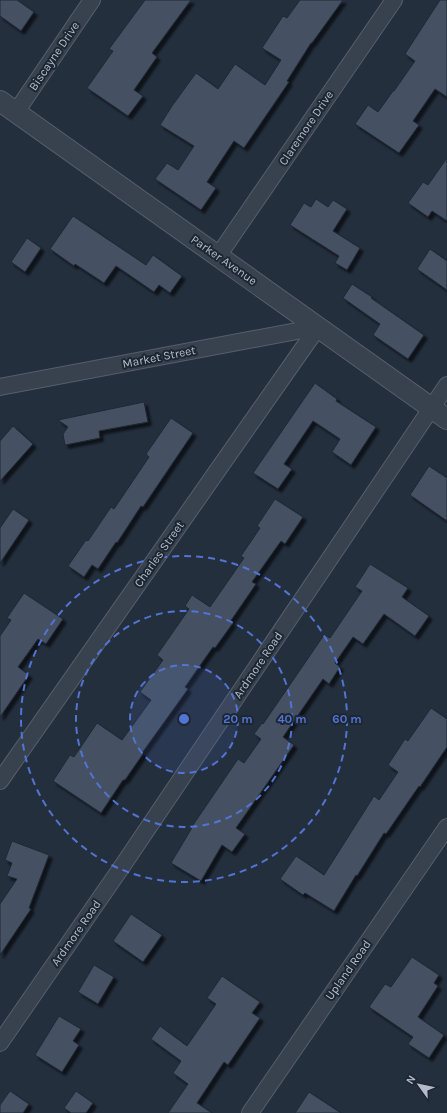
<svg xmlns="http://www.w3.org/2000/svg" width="447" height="1113" font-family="Karla,sans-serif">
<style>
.building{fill:#455162;stroke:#1f2835;filter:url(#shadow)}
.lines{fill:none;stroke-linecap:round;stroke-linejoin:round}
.minor-casing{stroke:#565f6c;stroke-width:18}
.tertiary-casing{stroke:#565f6c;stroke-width:22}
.minor{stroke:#38414e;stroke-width:16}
.tertiary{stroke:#38414e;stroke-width:20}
.ring{fill:none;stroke:#5274d3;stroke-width:2;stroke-dasharray:7 5}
.labels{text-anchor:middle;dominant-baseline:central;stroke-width:4;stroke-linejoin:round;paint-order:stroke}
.street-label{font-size:12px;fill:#b4bcc9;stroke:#1d2633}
.centre{fill:#5274d3;stroke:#1d2633;stroke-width:2}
.ring-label{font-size:12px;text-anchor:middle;font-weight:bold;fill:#5274d3;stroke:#1d2633;stroke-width:4;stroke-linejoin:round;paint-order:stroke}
</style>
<defs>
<filter id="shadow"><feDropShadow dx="3.5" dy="3.5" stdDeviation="1" flood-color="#0009"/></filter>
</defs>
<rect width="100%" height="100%" fill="#242f3e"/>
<g class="building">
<path d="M0,0H17L34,12L21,31L0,16Z"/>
<path d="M145,0H191L152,53L157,57L134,90L143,96L128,116L87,88L113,51L109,49Z"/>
<path d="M300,0H343L312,43H311L287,81L289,82L244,148L234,141L207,182L216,188L201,210L155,179L167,163L178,170L194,146L160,125L172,106L196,73L218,89L235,64L265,85L281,60L262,48L283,16L287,18Z"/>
<path d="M440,0H447V97L435,89L413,121L419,125L399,153L355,124L368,105L378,112L393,91H394L415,61L405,54Z"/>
<path d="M447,158V221L432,211L428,217L408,203L423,182L428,185Z"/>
<path d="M316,199L328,207L333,200L347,209L333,231L360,248L347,270L335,263L339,256L290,225L304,203L311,207Z"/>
<path d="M73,216L146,265L153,255L182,276L170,293L159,285L154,292L116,266L104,283L75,264L74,266L50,249Z"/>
<path d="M27,238L41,248L25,272L11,262Z"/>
<path d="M430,249L447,261V290L417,269Z"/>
<path d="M352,284L372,297L371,298L424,335L408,359L373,335L380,324L343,298Z"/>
<path d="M315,383L337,399L336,401L376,427L351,465L332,452L340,439L313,421L284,464L292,469L278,489L253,473Z"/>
<path d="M144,402L148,422L99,431L100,438L65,445L63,434L68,427L58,420Z"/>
<path d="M171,418L193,433L143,507L141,506L117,543L116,542L98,569L92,565L84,577L68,566L86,540L88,541L111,507L114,509L149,457L146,454Z"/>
<path d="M13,426L33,444L0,481V441Z"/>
<path d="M429,466L447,478V521L410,495Z"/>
<path d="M275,499L303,517L285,544L281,541L252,582L256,584L230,622L233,623L215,648L213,647L185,687L188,689L142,753L143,754L125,780H123L101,813L53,781L70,755L74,757L97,723L122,740L151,700L140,692L163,660L157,655L189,609L185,606L192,595L210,607L244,558L241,556L260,528L257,526Z"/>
<path d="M13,509L29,520L0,563V528Z"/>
<path d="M370,564L408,588L402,597L429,616L415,636L384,614L363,644L353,637L335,663L340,667L329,684L323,679L283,737L294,745L236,828L245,834L232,852L222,845L201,881L171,863L193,826V825L238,759L244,763L261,739L254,734L262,723L263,724L324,635L330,638L362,591L355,587Z"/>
<path d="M24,593L63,619L46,644L38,639L18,667L29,675L0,717V636L11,620L7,618Z"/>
<path d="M431,708L447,719V747L420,787L419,786L386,834L384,833L357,876L356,875L334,911L305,893L303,895L280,879L296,856L324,875L374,796L379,800L398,772L388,765L405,739L408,741Z"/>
<path d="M12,841L49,855L29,908L31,909L0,955V904L17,879L7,876L12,863L5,860Z"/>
<path d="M131,914L162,935L143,962L113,941Z"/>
<path d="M412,957L439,975L434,983L438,986L418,1017L444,1035L429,1058L408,1044L413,1037L369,1007L385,984L391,987Z"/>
<path d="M94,965L114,977L98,1004L78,992Z"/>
<path d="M222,976L260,1002L252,1013L260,1018L228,1065L224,1062L197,1103L212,1113H168L188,1084L173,1073L181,1061L151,1039L160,1026L187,1046L216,1004L207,998Z"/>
<path d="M59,1016L81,1029L73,1041L79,1045L62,1072L35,1055Z"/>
<path d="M10,1091L29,1104L23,1113H0V1105Z"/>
<path d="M76,1091L93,1103L86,1113H71L64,1108Z"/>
<path d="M309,1092L341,1113H295Z"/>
</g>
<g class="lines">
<g class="minor-casing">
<g id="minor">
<path d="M16,112L92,0"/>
<path d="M218,256L394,0"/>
<path d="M0,387L318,327"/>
<path d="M0,781L318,327"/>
<path d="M0,1043L123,865L447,385"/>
<path d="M250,1113L447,827"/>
</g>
</g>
<g class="tertiary-casing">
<path id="tertiary" d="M0,101L447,419"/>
</g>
<use href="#minor" class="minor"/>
<use href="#tertiary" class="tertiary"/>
</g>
<circle cx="184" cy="719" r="54" fill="#5274d3" fill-opacity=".12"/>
<g class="ring">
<circle cx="184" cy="719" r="54"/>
<circle cx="184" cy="719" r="108"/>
<circle cx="184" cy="719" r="163"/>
</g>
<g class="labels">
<g class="street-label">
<text transform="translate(54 56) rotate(-56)">Biscayne Drive</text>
<text transform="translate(306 128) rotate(-56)">Claremore Drive</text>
<text transform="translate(224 260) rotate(35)">Parker Avenue</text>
<text transform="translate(159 357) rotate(-11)">Market Street</text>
<text transform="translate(159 554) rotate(-55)">Charles Street</text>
<text transform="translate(258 665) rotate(-56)">Ardmore Road</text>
<text transform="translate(76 933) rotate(-55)">Ardmore Road</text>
<text transform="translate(348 970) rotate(-55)">Upland Road</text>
</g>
</g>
<circle cx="184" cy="719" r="6" class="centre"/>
<g class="ring-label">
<text x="238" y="723">20 m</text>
<text x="292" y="723">40 m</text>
<text x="347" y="723">60 m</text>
</g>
<g transform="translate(419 1085) rotate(303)" stroke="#1d2633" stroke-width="3" paint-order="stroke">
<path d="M0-3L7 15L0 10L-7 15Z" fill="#b4bcc9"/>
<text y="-6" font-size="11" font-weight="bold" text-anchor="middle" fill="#b4bcc9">N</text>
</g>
</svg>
